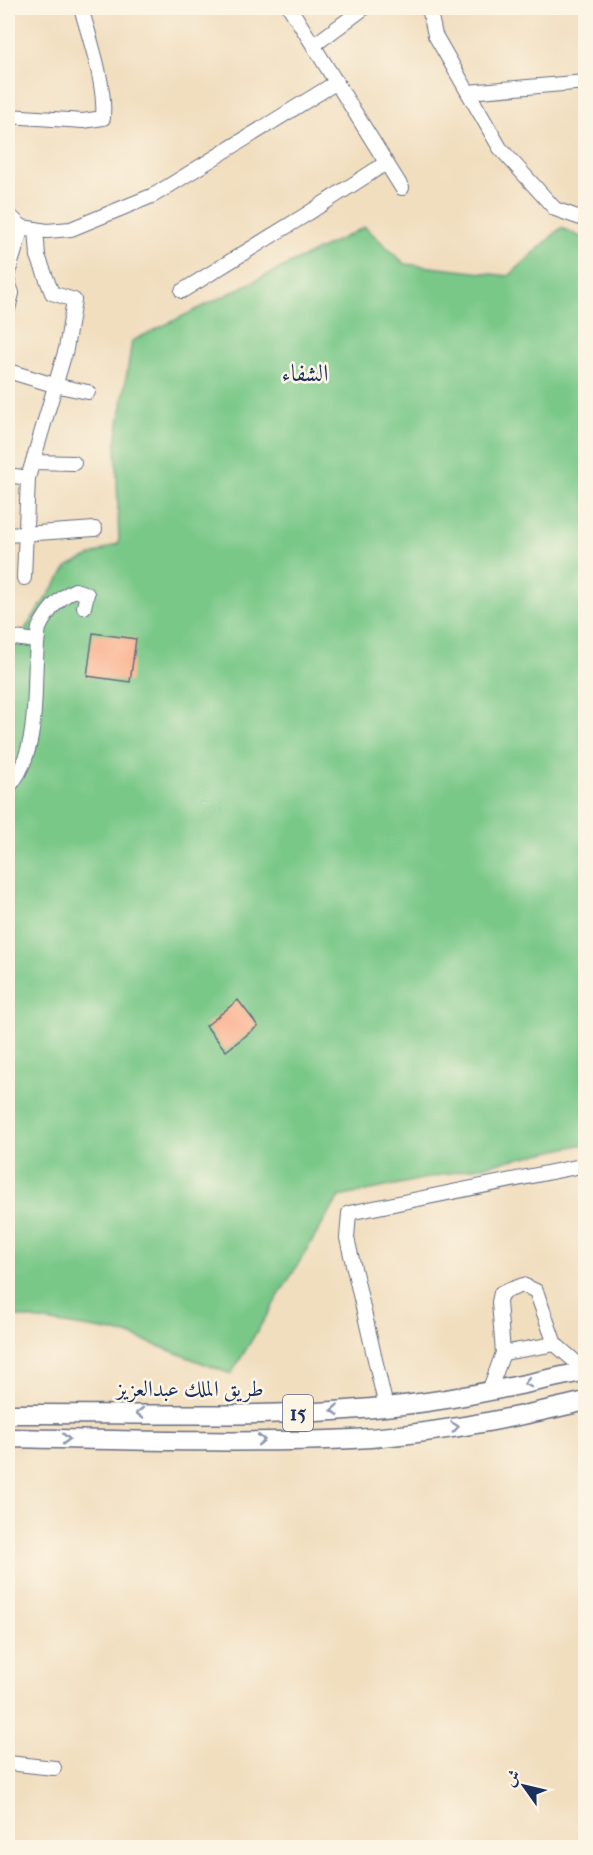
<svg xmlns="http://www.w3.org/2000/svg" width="593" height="1855" font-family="'IM FELL French Canon',Amiri,serif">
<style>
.grass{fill:#79c888;stroke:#4a7c73;stroke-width:1.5}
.building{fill:#faaf8c}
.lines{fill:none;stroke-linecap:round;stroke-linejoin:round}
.minor-casing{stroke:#666c80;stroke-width:16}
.highway-casing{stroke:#666c80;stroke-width:21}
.minor{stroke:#fff;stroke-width:14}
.highway{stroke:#fff;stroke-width:18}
.oneway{stroke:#8d97ae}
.labels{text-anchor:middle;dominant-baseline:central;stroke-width:5;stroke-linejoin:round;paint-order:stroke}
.shield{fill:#fcf5e5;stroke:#5e6a86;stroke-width:1.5}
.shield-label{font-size:21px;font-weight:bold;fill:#1b2f5e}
.street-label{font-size:22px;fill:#1b2f5e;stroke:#fcf5e5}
.neighbourhood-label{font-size:24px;fill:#1b2f5e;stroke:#fcf5e5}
</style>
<rect width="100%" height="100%" fill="#fcf5e5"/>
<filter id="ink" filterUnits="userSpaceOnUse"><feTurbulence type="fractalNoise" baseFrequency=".0167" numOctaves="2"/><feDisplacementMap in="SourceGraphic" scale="12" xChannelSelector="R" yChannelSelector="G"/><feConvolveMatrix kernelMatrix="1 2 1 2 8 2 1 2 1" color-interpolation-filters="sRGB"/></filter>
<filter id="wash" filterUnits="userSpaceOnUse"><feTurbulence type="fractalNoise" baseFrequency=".008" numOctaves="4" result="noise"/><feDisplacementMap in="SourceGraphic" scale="24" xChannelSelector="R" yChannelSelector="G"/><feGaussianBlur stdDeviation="1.35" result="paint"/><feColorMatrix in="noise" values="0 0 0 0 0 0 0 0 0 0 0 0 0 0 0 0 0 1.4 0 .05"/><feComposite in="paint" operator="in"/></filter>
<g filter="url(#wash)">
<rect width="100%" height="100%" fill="#f1debf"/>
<path class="grass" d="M365,227L405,264L509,276L561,228L585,239V1144L339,1197L231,1374L127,1334L8,1315V654L68,566L119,543L116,443L132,341Z"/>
<g id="blocks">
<g class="building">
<path d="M93,633L136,639L130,682L87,676Z"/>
<path d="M238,1000L258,1026L226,1051L206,1026Z"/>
</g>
</g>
</g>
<g filter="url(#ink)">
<use href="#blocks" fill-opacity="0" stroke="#666c80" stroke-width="1.5"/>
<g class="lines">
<g class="minor-casing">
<g id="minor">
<path d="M290,8L402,188"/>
<path d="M429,8L435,35L500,148L555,209L586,220"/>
<path d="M314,45L364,8"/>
<path d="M468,92L586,82"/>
<path d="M8,116L83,121L103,118C106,86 90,39 81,8"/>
<path d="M8,214L22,227L47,231L71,229L154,195L337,82"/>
<path d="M8,273L22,227"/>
<path d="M8,282L12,293L8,309"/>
<path d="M182,291L307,214L386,163"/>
<path d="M8,371L54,385L88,392"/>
<path d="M33,462L74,463"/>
<path d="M8,475L28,478"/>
<path d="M8,535L95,529"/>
<path d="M24,578L28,478L66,349L74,300L52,293L38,256L36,229"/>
<path d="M8,637L36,641"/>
<path d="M8,788C45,746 30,680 39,628C47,612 58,598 75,590L87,594L84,607"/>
<path d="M503,1353L555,1344"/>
<path d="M489,1391L503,1353L499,1302L501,1293L523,1285L536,1291L555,1344L586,1371"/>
<path d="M386,1407L347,1238L349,1213L586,1165"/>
<path d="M8,1763L54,1768"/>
</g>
</g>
<g class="highway-casing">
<g id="highway">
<path d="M8,1414C133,1413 260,1419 384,1407C452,1401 519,1385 586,1371"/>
<path d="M8,1438C122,1440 238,1444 353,1439C430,1435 510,1419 586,1401"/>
</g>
</g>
<use href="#minor" class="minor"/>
<use href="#highway" class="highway"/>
</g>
<defs><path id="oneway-chevron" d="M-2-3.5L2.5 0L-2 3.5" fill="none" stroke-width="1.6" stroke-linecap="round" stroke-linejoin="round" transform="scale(1.5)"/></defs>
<g class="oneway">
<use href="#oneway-chevron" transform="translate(528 1383) rotate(168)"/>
<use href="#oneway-chevron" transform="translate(335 1410) rotate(176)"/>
<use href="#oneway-chevron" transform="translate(140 1413) rotate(180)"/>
<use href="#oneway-chevron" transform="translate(455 1427) rotate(-8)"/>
<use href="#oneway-chevron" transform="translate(66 1439) rotate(1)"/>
<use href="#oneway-chevron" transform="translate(261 1440) rotate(-1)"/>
</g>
</g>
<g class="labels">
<rect class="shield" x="283" y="1395" width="30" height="36" rx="4.5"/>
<g class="shield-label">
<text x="298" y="1413">15</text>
</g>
<g class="street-label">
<text x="190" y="1389">طريق الملك عبدالعزيز</text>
</g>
<g class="neighbourhood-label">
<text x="305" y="373">الشفاء</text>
</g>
</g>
<rect width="593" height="1855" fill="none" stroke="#fcf5e5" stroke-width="30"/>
<g transform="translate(524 1786) rotate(304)" stroke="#fcf5e5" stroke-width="4.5" paint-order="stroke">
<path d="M0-4.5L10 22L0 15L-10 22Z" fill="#1b2f5e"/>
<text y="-9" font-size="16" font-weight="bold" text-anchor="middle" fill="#1b2f5e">ش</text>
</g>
</svg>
